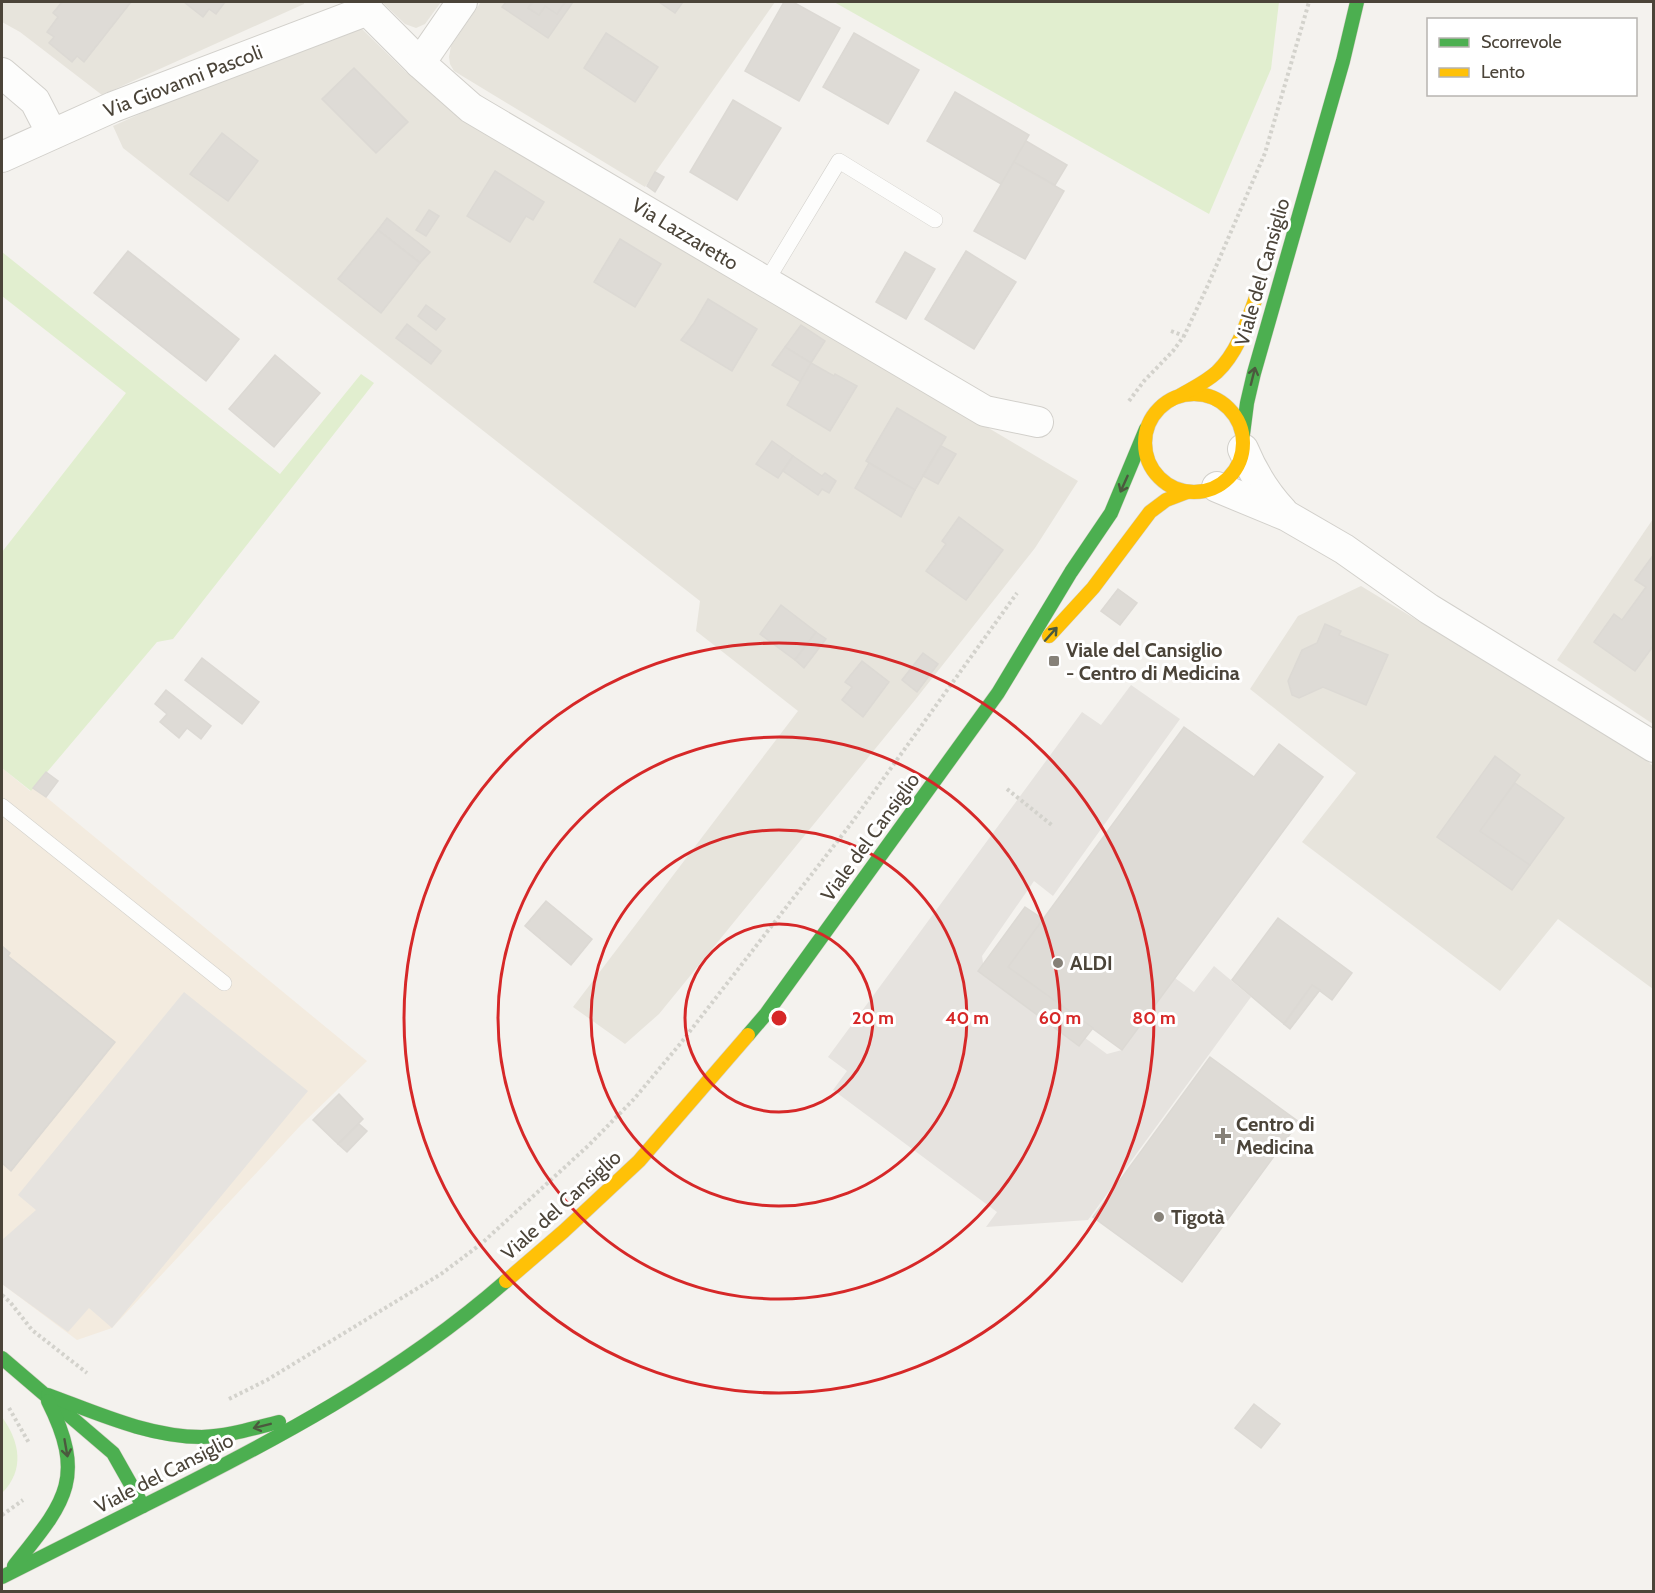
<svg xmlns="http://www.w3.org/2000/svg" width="1655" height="1593" font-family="Cabin,sans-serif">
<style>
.residential{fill:#e7e4dc}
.commercial{fill:#f3ebdf}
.green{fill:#e1eecf}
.parking{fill:#e6e3df}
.building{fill:#dedbd6;stroke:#dcd9d4;stroke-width:1.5}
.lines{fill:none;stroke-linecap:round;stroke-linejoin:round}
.lane-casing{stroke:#d2d0cb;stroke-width:16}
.street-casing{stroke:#d2d0cb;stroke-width:32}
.fast-casing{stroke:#d3cfc5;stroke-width:15}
.slow-casing{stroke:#d3cfc5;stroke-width:15}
.path{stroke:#d3d2cc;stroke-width:4;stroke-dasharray:3 3;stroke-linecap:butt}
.lane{stroke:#fdfdfc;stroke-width:15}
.street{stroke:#fdfdfc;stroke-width:30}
.fast{stroke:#4caf50;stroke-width:14}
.slow{stroke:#ffc107;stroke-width:14}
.oneway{stroke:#4b593e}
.ring{fill:none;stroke:#d62828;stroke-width:3}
.poi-dot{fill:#868178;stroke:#fff;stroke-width:2}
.labels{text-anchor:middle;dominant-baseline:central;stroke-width:6;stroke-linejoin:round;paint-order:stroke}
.street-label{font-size:20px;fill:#4b4439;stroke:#fff}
.poi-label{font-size:20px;font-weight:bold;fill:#4b4439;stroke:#fff;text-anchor:start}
.centre{fill:#d62828;stroke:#fff;stroke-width:3}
.ring-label{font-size:18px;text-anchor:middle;font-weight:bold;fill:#d62828;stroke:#fff;stroke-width:6;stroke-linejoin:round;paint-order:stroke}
</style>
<rect width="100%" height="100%" fill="#f4f2ee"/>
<g class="residential">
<path d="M2,2H304V4L102,95L20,32L2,22Z"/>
<path d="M382,2H441L425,24L416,28L405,24Z"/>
<path d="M481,2H775L645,187L454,71L450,64L449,57L451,46Z"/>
<path d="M345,22L360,27L406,72L470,120L1078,481L1035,548L915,700L659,1014L625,1044L573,1007L798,711L696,631L700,601L123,148L113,126Z"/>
<path d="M1653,519V724L1557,660Z"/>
<path d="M1361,586L1644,758L1654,767L1653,989L1558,919L1500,991L1302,842L1356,773L1250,689L1298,616Z"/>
</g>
<path class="commercial" d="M2,768L30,791L33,788L46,797L367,1061L301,1125L112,1328L77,1340L2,1284Z"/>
<g class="green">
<path d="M834,2H1279L1271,69L1209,214Z"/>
<path d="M2,252L280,474L361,374L374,383L173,639L157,642L31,791L2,768V552L126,393L2,296Z"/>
<path d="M2,1417C20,1442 25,1470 2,1493Z"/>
</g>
<g class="parking">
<path d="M1131,685L1180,719L1053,896L1034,881L982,956L983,963L1107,1054L1122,1050L1175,978L1194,992L1214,966L1251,997L1088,1220L986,1227L997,1212L833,1090L847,1071L828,1057L1082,712L1101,725Z"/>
<path d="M184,992L308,1091L112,1328L89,1308L68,1332L2,1284V1240L36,1210L18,1195Z"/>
</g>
<g class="building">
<path d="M62,2H131L84,62L77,56L72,62L49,43L54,37L47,32L58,17L53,13Z"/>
<path d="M184,2H225L216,14L209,9L203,17Z"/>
<path d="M506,2H533L528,8L539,15L545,6L557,14L565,2H573L548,38L502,7Z"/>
<path d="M533,2H565L557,14L545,6L539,15L528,8Z"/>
<path d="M659,2H683L675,13Z"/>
<path d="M784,2H793L840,28L799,101L745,71Z"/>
<path d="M606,33L658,67L635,102L584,68Z"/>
<path d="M854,33L919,70L888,124L823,87Z"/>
<path d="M354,68L408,122L376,153L322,99Z"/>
<path d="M955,92L1029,135L1001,184L927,141Z"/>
<path d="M733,100L781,128L737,200L690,172Z"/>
<path d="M222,133L258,161L228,201L190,174Z"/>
<path d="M1026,141L1067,165L1055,185L1014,162Z"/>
<path d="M1014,162L1064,191L1025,259L974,231Z"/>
<path d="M495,171L544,202L533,220L526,216L510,242L467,216Z"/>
<path d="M655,172L664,177L655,192L647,186Z"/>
<path d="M429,210L439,216L426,236L416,230Z"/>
<path d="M387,218L430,252L420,263L378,230Z"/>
<path d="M378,230L420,263L381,313L338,279Z"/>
<path d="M620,239L661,264L635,307L594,282Z"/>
<path d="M128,251L239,339L206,381L94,293Z"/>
<path d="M966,251L1016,282L974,349L925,319Z"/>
<path d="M905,252L935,269L906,319L876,302Z"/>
<path d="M708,299L757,329L732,371L681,340L694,323Z"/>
<path d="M426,305L445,319L436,330L418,316Z"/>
<path d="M407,324L441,351L431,364L396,338Z"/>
<path d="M801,325L825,341L811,363L785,347Z"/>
<path d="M785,347L811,363L801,382L772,365Z"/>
<path d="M275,355L320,393L274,447L229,409Z"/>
<path d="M811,363L834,376L835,374L857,386L830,431L787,405Z"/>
<path d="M897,408L946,437L915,490L866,461Z"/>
<path d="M772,441L793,456L778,478L756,464Z"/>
<path d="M941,446L956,454L938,484L923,476Z"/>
<path d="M793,456L822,476L825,473L836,481L829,493L822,489L818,495L783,471Z"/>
<path d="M869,463L915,490L901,517L855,488Z"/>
<path d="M959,517L1003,550L966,600L926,571L946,544L942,541Z"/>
<path d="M1654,554V633L1651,637L1654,639V645L1635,671L1594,642L1614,614L1622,620L1646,587L1635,580Z"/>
<path d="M1118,589L1137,603L1120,625L1101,611Z"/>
<path d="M781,605L816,632L795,660L760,634Z"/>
<path d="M1325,624L1341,631L1339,635L1388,655L1366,705L1323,687L1299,698L1292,695L1288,681L1302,650L1317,643Z"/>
<path d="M816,632L826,639L804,668L795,660Z"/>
<path d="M923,653L938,664L917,692L902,680Z"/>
<path d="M202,658L259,702L242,724L185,680Z"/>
<path d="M862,661L889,682L863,717L842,700L852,687L845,682Z"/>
<path d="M166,690L211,726L201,739L187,728L179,738L160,722L167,714L155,704Z"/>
<path d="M1184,727L1254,777L1279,744L1323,777L1122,1050L1008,967Z"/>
<path d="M1495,756L1520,775L1480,831L1530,865L1512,890L1437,837Z"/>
<path d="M46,772L58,781L46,797L33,788Z"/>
<path d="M1515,783L1564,818L1530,865L1480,831Z"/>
<path d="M546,901L592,939L571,965L525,926Z"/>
<path d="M1025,907L1043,919L1008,967L1093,1028L1079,1046L978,971Z"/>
<path d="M1278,918L1352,973L1332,1000L1312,985L1284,1024L1232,980Z"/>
<path d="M2,946L10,953L8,956L115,1042L11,1171L2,1163Z"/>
<path d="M1312,985L1320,990L1290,1029L1284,1024Z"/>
<path d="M1210,1057L1299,1122L1182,1282L1093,1217Z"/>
<path d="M339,1094L363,1119L338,1144L313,1120Z"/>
<path d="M359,1124L367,1131L347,1152L338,1144Z"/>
<path d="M1254,1404L1280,1424L1261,1448L1235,1428Z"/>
</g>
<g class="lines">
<g class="lane-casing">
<g id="lane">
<path d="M766,282L839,161L935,220"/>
<path d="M2,806L224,983"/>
</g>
</g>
<g class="street-casing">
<g id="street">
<path d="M359,2L420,63L471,108L985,411L1038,422"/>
<path d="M420,63L462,2"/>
<path d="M2,73L35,101L52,134"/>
<path d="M2,157L113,107L368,10"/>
<path d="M1243,449C1253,473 1265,493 1283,512"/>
<path d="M1217,487L1287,516L1344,549L1429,609L1654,747"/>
</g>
</g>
<g class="fast-casing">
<g id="fast">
<path d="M1243,434L1247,403L1254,373L1343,61L1357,2"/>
<path d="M748,1035L766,1014L998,693L1071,572L1111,513L1146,429"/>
<path d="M2,1358L113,1453L143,1506L2,1577"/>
<path d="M48,1395C97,1413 149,1437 202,1437C229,1436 254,1428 279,1422"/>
<path d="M143,1506C270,1443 399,1375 506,1281"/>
<path d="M14,1566C63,1504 88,1480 48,1401"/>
</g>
</g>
<g class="slow-casing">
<g id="slow">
<circle cx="1194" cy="443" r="49"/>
<path d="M1181,395C1193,388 1206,382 1217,372C1239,351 1248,319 1258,292"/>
<path d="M1049,636L1093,588L1150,512L1166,500L1187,492"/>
<path d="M506,1281L564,1231L639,1161L748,1035"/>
</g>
</g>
<g class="path">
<path d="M1171,331L1184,336"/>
<path d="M1129,401L1144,381L1173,351L1184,336L1208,285L1265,153L1309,2"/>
<path d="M1007,789L1053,826"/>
<path d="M2,1295L10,1302L32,1330L87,1373"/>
<path d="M229,1399L267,1380L441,1274L481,1244L589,1145L634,1099L680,1044L850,825L1017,593"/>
<path d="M9,1408L29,1443"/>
<path d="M2,1515L23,1500"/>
</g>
<use href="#lane" class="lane"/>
<use href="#street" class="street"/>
<use href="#fast" class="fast"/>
<use href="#slow" class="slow"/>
</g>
<defs><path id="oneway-shaft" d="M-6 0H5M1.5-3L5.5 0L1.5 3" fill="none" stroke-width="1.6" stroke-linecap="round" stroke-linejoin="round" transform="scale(1.5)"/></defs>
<g class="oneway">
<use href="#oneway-shaft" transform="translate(1253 376) rotate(-76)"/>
<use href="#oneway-shaft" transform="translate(1124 484) rotate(114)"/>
<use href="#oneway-shaft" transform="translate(1051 634) rotate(-48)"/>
<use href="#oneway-shaft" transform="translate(262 1426) rotate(166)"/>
<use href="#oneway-shaft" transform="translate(66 1448) rotate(80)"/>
</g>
<g class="ring">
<circle cx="779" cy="1018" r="94"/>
<circle cx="779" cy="1018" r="188"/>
<circle cx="779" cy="1018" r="281"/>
<circle cx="779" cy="1018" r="375"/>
</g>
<g class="poi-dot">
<rect x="1048" y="655" width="12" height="12" rx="3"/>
<circle cx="1058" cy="963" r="6"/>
<path d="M1220 1127h6v6h6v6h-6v6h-6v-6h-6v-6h6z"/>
<circle cx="1159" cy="1217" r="6"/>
</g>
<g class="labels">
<g class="street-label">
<text transform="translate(183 81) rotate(-21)">Via Giovanni Pascoli</text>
<text transform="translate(685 234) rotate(31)">Via Lazzaretto</text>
<text transform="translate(1262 272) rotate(-74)">Viale del Cansiglio</text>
<text transform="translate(870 837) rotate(-54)">Viale del Cansiglio</text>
<text transform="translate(561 1205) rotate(-42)">Viale del Cansiglio</text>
<text transform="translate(164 1473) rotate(-27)">Viale del Cansiglio</text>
</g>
<g class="poi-label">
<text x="1066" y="650">Viale del Cansiglio<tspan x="1066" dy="23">- Centro di Medicina</tspan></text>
<text x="1070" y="963">ALDI</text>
<text x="1236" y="1124">Centro di<tspan x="1236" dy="23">Medicina</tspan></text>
<text x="1171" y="1217">Tigotà</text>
</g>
</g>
<circle cx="779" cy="1018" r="9" class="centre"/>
<g class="ring-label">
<text x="873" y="1024">20 m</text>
<text x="967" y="1024">40 m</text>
<text x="1060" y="1024">60 m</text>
<text x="1154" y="1024">80 m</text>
</g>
<rect width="1655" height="1593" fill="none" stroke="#4b4439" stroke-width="6"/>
<rect x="1427" y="18" width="210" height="78" fill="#ffffff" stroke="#b7b4b0" stroke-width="1.5"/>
<rect x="1439" y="38" width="30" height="9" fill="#4caf50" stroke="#b7b4b0" stroke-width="1.5"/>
<text x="1481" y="48" font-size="18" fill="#4b4439">Scorrevole</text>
<rect x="1439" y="68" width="30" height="9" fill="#ffc107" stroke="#b7b4b0" stroke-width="1.5"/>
<text x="1481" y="78" font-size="18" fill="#4b4439">Lento</text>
</svg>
